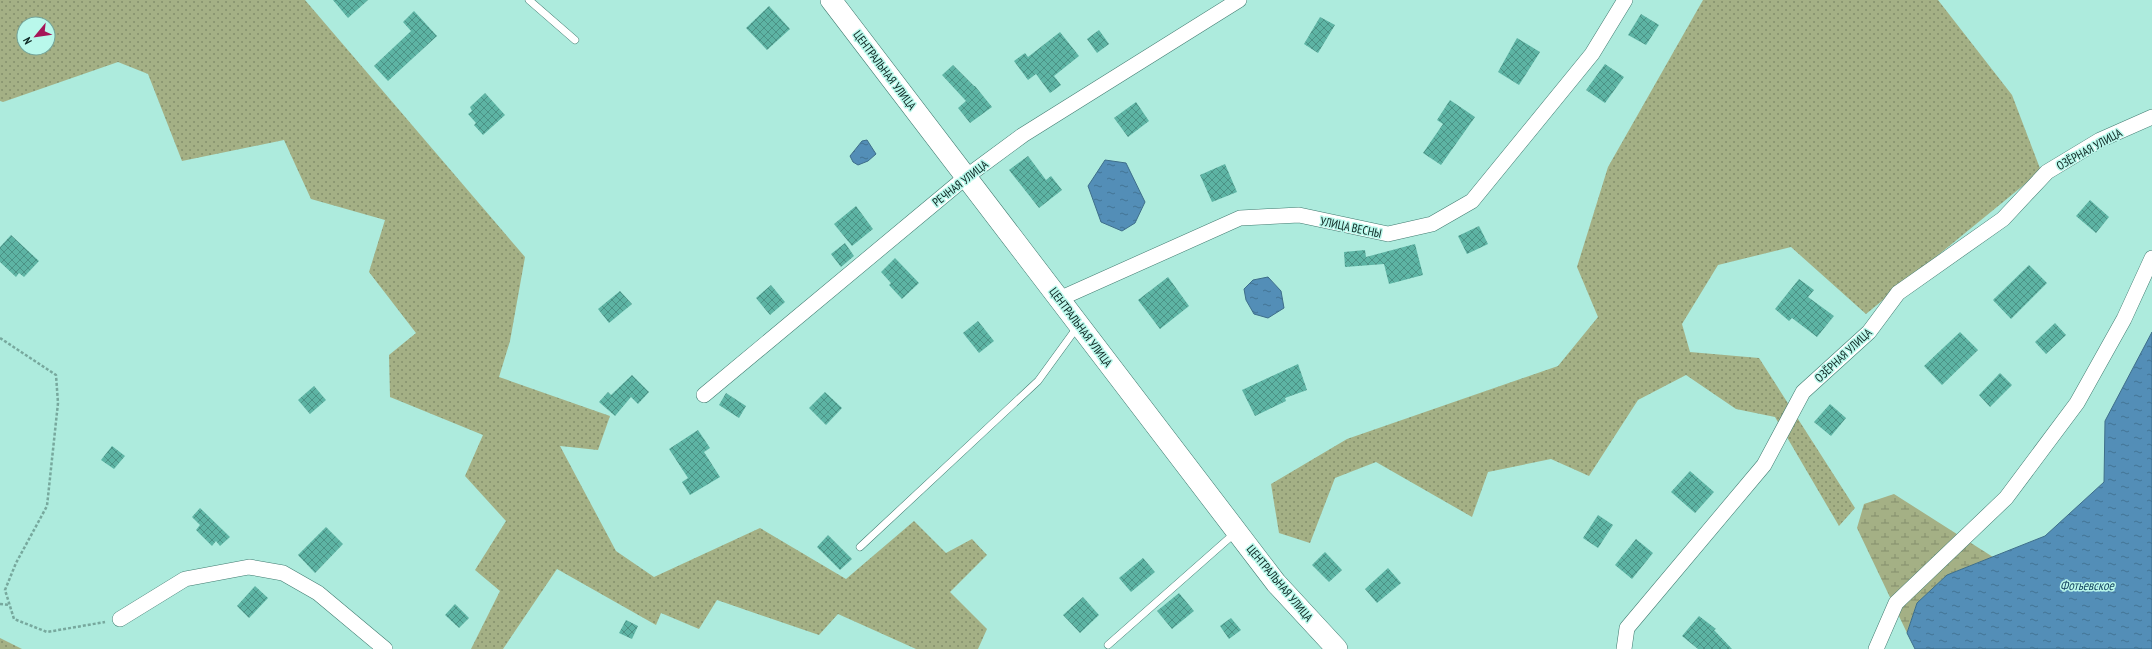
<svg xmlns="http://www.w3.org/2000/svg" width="2152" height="649" font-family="'PT Sans Narrow',sans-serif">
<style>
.grass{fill:url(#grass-dots);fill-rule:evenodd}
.wetland{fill:url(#wetland-marsh)}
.water{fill:url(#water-ripples);stroke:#3e6e8a}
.building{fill:url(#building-cross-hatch)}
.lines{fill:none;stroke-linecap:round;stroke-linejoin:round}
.service-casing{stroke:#407b70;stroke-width:8}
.minor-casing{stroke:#407b70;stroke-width:16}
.secondary-casing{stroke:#407b70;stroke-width:22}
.path{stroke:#77a89d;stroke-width:2.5;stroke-dasharray:3 2;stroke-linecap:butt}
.service{stroke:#fff;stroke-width:7}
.minor{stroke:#fff;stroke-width:15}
.secondary{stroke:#fff;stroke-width:21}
.labels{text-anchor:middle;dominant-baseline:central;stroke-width:3;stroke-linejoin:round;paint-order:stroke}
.street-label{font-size:12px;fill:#0c2521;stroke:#b9f8eb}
.water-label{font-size:13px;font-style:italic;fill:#164562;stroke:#b9f8eb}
</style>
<defs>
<pattern id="grass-dots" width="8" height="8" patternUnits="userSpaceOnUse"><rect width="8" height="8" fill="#a4b085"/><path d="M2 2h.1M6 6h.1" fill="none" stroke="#848f6c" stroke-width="1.8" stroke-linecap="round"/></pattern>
<pattern id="wetland-marsh" width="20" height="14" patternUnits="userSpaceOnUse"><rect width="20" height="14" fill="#a4b085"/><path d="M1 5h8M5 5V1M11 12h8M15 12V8" fill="none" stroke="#848f6c"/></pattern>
<pattern id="water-ripples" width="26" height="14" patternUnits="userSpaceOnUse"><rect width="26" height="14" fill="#538eb7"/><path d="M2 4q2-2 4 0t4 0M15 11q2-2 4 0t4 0" fill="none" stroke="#437494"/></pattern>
<pattern id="building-cross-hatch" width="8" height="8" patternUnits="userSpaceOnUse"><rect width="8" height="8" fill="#5db4a4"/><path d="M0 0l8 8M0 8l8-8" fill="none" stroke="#4b9285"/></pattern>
</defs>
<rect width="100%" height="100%" fill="#adebdd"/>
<g class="grass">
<path d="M0,0H305L525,257L510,341L499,377L610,416L598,450L560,446L616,551L654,577L760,528L846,579L914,521L946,553L972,539L987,555L950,592L987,629L978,649H916L838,614L819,635L717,600L699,629L661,613L656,625L557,569L503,649H471L500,591L475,570L506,521L465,476L483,435L390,397L389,355L416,333L369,272L385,220L311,199L284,140L182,161L148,74L118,62L3,102L0,101ZM24,24H48V48H24Z"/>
<path d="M1703,0H1938L2012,95L2041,171L1866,314L1791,247L1718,265L1682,324L1690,352L1759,358L1855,508L1839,526L1775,417L1736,409L1686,375L1638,400L1589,476L1551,459L1488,472L1472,517L1376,462L1335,478L1310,543L1279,533L1271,484L1347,439L1558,366L1598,317L1577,267L1608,167Z"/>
<path d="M0,638L22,649H0Z"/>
</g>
<path class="wetland" d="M1894,494L1993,557L1947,575L1917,603L1907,633L1857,528L1864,504Z"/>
<g class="water">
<path d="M867,140L876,154L868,161L858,165L853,162L850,156L862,141Z"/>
<path d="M1105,160L1126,163L1145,202L1135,223L1122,231L1101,222L1088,186Z"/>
<path d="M1268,277L1281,291L1284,308L1268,318L1254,314L1246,300L1244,289L1253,280Z"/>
<path d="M2152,332V649H1915L1907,633L1917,603L1947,575L2045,536L2104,482L2105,421Z"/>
</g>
<g class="building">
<path d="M333,0H368L348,18Z"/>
<path d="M769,6L790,29L767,50L746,28Z"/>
<path d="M414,11L437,36L388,81L374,66L411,31L403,22Z"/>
<path d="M1641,14L1659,25L1646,45L1628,35Z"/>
<path d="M1320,17L1335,25L1318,53L1304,44Z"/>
<path d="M1099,30L1109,44L1097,53L1087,39Z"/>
<path d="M1060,32L1079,56L1054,76L1061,85L1050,93L1036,74L1028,80L1014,61L1025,53L1028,57Z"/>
<path d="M1517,38L1540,52L1519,85L1498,72Z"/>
<path d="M1605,64L1624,77L1605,103L1586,90Z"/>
<path d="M953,65L974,86H975L992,107L970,123L958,108L966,101L942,75Z"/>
<path d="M485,93L505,115L483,135L474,125L476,123L468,114L472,111L470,107Z"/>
<path d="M1450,100L1475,117L1441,165L1423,153L1443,124L1437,120Z"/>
<path d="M1136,102L1149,121L1128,137L1114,118Z"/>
<path d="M1028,156L1046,180L1051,176L1062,190L1039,208L1009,170Z"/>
<path d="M1225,164L1237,192L1212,202L1200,175Z"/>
<path d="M2090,200L2109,217L2096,233L2076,216Z"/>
<path d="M856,206L873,229L852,246L834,224Z"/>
<path d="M1479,226L1488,244L1467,254L1458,236Z"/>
<path d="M11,235L39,261L24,277L19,273L16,277L0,262V247Z"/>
<path d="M845,243L854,256L841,267L831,254Z"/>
<path d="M1415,244L1423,275L1389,284L1384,264L1345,267L1344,252L1365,250L1366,257Z"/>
<path d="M895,258L919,283L902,299L889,285L891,283L881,272Z"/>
<path d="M2029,265L2047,283L2011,319L1993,300Z"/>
<path d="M1168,277L1189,306L1160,329L1138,300Z"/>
<path d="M1799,279L1814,290L1808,297L1834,316L1817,337L1792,318L1789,321L1775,309Z"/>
<path d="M771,285L785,302L770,315L756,298Z"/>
<path d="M620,291L632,304L609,323L598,309Z"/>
<path d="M978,321L994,341L979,353L963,333Z"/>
<path d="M2055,323L2066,335L2046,354L2035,342Z"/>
<path d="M1960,332L1978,350L1942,385L1924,366Z"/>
<path d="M1298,364L1307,390L1285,398L1286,401L1255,416L1242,390Z"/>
<path d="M2000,373L2012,385L1990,407L1979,395Z"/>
<path d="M632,375L649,392L638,404L631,397L615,416L599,402L608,392L611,395Z"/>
<path d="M314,386L326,400L310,414L298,400Z"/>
<path d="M825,392L842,408L826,425L809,408Z"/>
<path d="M726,393L746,406L739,418L719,405Z"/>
<path d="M1830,404L1846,418L1831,436L1814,422Z"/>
<path d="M698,430L710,448L704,452L720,477L690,495L682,482L688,478L669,449Z"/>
<path d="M112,446L125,456L114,469L101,460Z"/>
<path d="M1690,471L1714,492L1695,513L1671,492Z"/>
<path d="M200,508L230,537L220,546L216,541L212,546L196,530L200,525L192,517Z"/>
<path d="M1598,515L1613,525L1598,548L1583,538Z"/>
<path d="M326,527L343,544L315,573L298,555Z"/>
<path d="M828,535L852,559L840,570L817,547Z"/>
<path d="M1636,539L1653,553L1632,579L1615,565Z"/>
<path d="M1325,552L1342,570L1329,582L1312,565Z"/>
<path d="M1143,558L1155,572L1131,592L1119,578Z"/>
<path d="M1388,568L1401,583L1377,603L1365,589Z"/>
<path d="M255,586L268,598L249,618L237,606Z"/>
<path d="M1179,593L1194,611L1172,629L1157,611Z"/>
<path d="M1083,597L1099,615L1080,633L1063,615Z"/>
<path d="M455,604L469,618L459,628L445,615Z"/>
<path d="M1699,616L1716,629L1714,630L1732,649H1698L1682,636Z"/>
<path d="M1231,618L1241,630L1229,639L1220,626Z"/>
<path d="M626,620L638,626L632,639L619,633Z"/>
</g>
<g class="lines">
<g class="service-casing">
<g id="service">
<path d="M529,0L575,40"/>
<path d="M860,547L1038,381L1078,326"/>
<path d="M1108,645L1235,533"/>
</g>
</g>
<g class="minor-casing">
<g id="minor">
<path d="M1059,299L1240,218L1299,215L1388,234L1432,224L1472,201L1592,54L1625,0"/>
<path d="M704,395L966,177L1023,135L1239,0"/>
<path d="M120,619L185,579L249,567L283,573L318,593L385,649"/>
<path d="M1624,649L1627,628L1764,465L1803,392L1869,332L1898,293L2003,219L2047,172L2100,140L2152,117"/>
<path d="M1876,649L1896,603L2006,498L2077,403L2124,319L2152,258"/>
</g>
</g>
<g class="secondary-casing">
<path id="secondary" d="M831,0L1276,583L1337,649"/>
</g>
<g class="path">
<path d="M0,338L56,375L58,403L47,506L16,563L5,590L14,619L47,632L105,622"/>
<path d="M0,604L10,605"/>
</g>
<use href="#service" class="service"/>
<use href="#minor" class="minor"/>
<use href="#secondary" class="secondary"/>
</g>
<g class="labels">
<g class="street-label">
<text transform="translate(885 70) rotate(53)">ЦЕНТРАЛЬНАЯ УЛИЦА</text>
<text transform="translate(2089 149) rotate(-29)">ОЗЁРНАЯ УЛИЦА</text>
<text transform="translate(960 183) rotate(-38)">РЕЧНАЯ УЛИЦА</text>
<text transform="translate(1351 227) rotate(12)">УЛИЦА ВЕСНЫ</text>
<text transform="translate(1081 327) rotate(53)">ЦЕНТРАЛЬНАЯ УЛИЦА</text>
<text transform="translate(1843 355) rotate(-43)">ОЗЁРНАЯ УЛИЦА</text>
<text transform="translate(1280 583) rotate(50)">ЦЕНТРАЛЬНАЯ УЛИЦА</text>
</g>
<g class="water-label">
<text x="2087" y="585">Фотьевское</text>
</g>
</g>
<g transform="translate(36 36) rotate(241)"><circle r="19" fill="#b9f8eb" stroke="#74a49a"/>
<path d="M0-3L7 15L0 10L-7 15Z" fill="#a51558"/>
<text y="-6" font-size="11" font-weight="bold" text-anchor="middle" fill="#0c2521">N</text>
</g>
</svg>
